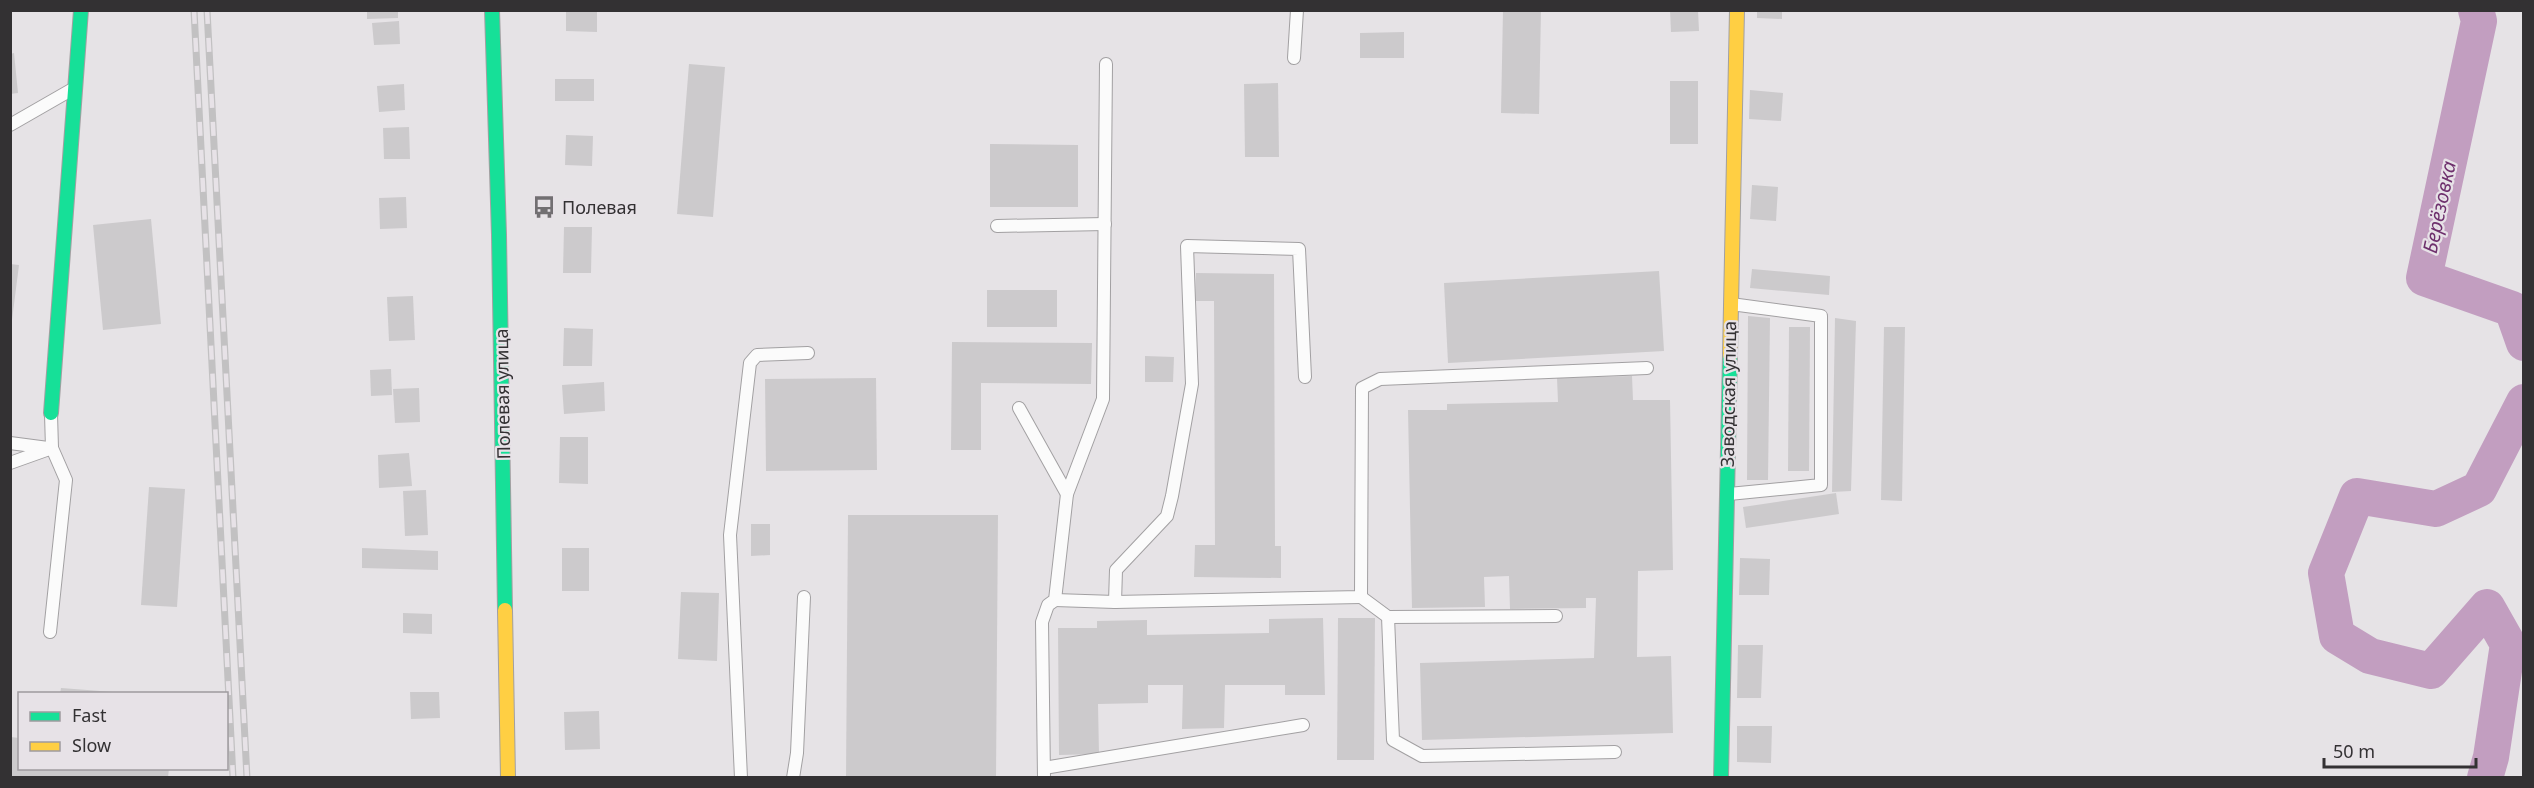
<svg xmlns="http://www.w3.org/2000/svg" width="2534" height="788" font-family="'Noto Sans',sans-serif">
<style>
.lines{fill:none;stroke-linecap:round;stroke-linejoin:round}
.river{stroke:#c29ec0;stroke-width:36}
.building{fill:#cccacc}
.lane-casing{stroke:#a2a0a2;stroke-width:14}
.fast-casing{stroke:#a2a0a2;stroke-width:16}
.slow-casing{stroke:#a2a0a2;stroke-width:16}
.lane{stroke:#fbfbfb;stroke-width:12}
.fast{stroke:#16e098;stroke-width:14}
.slow{stroke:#ffcf43;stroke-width:14}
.rail-casing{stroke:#c2c1c2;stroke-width:7}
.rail{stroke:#e7e2e7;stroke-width:4.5;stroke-dasharray:14;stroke-linecap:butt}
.labels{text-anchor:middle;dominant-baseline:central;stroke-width:4.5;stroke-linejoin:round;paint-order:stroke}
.poi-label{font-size:18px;fill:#333133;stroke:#e7e2e7;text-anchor:start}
.street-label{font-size:18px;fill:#333133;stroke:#e7e2e7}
.water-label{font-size:20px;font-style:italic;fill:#6e306d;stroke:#e7e2e7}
</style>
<rect width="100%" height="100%" fill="#e6e3e6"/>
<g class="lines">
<g class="river">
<path d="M2476,10L2479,21L2424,278L2512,309L2524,343"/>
<path d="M2485,778L2491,757L2508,644L2487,607L2431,671L2370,656L2337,636L2326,573L2357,496L2436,509L2479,489L2524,402"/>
</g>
</g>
<g class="building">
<path d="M367,10H398V18L367,19Z"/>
<path d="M566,10H597V32L566,31Z"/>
<path d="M1503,10H1541L1539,114L1501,113Z"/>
<path d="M1670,10H1698L1699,31L1671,32Z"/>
<path d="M1757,10H1782V19L1757,18Z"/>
<path d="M399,21L400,44L374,45L372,23Z"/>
<path d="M1404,32V58H1360V33Z"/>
<path d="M14,53L18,93L10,94V54Z"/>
<path d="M689,64L725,67L713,217L677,214Z"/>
<rect x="555" y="79" width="39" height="22"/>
<rect x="1670" y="81" width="28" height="63"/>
<path d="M1278,83L1279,157H1245L1244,84Z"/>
<path d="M404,84L405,110L379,112L377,86Z"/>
<path d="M1750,90L1783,93L1781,121L1749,119Z"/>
<path d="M409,127L410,159H384L383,128Z"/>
<path d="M566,135L593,136L592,166L565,165Z"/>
<path d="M990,144L1078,145V207H990Z"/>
<path d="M1752,185L1778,187L1776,221L1750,219Z"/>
<path d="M406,197L407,228L380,229L379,198Z"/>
<path d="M151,219L161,324L103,330L93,225Z"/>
<path d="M564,227H592L591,273H563Z"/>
<path d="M10,264L19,265L12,320H10Z"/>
<path d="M1752,269L1830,276L1829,295L1750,288Z"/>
<path d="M1659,271L1664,351L1448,363L1444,283Z"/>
<path d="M1196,273L1274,274L1275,546H1281V578L1194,577L1195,545H1215L1214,301H1195Z"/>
<rect x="987" y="290" width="70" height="37"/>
<path d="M413,296L415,340L389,341L387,297Z"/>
<path d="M1748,316L1770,318L1768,480H1747Z"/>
<path d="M1835,318L1856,321L1851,491L1832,492Z"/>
<path d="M1789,327H1810L1809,471H1788Z"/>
<path d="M1884,327H1905L1902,501L1881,500Z"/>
<path d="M564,328L593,329L592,366H563Z"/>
<path d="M952,342L1092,343L1091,384L981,383V450H951Z"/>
<path d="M1145,356L1174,357L1173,382H1145Z"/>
<path d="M391,369L392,395L371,396L370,370Z"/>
<path d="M1632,376L1633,400H1670L1673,570L1638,571L1637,657L1671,656L1673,733L1422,740L1420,663L1594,658L1596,598H1586V608L1510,609L1509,576L1484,577L1485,607L1412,608L1408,410H1447V404L1558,402L1557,378Z"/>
<path d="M876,378L877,470L766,471L765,379Z"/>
<path d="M604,382L605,411L564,414L562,385Z"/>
<path d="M419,388L420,422L395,423L393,389Z"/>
<path d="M560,437H588V484L559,483Z"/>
<path d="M409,453L412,486L379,488L378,455Z"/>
<path d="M149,487L185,489L177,607L141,605Z"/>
<path d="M426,490L428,535L405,536L403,491Z"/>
<path d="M1836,493L1839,514L1746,528L1743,507Z"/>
<path d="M848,515H998L996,778H846Z"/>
<path d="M751,524H770V555L751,556Z"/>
<path d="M362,548L438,551V570L362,568Z"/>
<rect x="562" y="548" width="27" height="43"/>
<path d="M1740,558L1770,559L1769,595H1739Z"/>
<path d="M681,592L719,593L717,661L678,659Z"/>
<path d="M403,613L432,614V634L403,633Z"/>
<path d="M1323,618L1325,695H1285V685H1225L1224,728L1182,729L1183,685H1148V703L1098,704L1099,754L1059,755L1058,628H1097V621L1147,620V635L1269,633V619Z"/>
<path d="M1338,618H1375L1374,760H1337Z"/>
<path d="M1738,645H1763L1761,698H1737Z"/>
<path d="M61,688L113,692V694H60Z"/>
<path d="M410,692H439L440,718L411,719Z"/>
<path d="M599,711L600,749L565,750L564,712Z"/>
<path d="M1737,726H1772L1771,763L1737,762Z"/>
<path d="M10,737L20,738V768H169L168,778H10Z"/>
</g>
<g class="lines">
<g class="lane-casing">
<g id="lane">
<path d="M1294,58L1297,10"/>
<path d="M10,125L71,90"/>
<path d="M997,226L1105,224"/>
<path d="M1019,408L1067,494"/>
<path d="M10,443L48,448"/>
<path d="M10,463L52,448"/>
<path d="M1729,494L1821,485V316L1731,304"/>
<path d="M1361,597L1388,617L1393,740L1422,756L1615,752"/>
<path d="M1055,600L1115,602L1361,597L1362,388L1380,379L1647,368"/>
<path d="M1115,602L1116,570L1167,516L1172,496L1192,384L1187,246L1299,249L1305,377"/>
<path d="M1388,617L1556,616"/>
<path d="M50,632L66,480L52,448L51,414"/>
<path d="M1044,768L1303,725"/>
<path d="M741,778L730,535L750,363L757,355L808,353"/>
<path d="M793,778L797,753L804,597"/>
<path d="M1044,778L1042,622L1048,605L1055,600L1067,494L1103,399L1106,64"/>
</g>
</g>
<g class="fast-casing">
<g id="fast">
<path d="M492,10L499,235L505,610"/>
<path d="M51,413L81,10"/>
<path d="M1721,778L1730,355"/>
</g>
</g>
<g class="slow-casing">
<g id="slow">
<path d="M1730,355L1737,10"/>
<path d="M505,610L508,778"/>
</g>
</g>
<use href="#lane" class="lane"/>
<use href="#fast" class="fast"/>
<use href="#slow" class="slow"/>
<g class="rail-casing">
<g id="rail">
<path d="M194,10L233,778"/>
<path d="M207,10L247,778"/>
</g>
</g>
<use href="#rail" class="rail"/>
</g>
<defs>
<g id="bus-bare" transform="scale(1.8)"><path d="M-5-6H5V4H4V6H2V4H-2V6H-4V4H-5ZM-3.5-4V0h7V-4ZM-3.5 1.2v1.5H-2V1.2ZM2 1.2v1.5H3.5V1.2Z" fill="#726f72" stroke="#e7e2e7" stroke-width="2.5" paint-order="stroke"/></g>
</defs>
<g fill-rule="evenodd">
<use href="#bus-bare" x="544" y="207"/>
</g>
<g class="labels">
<g class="poi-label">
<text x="562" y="207">Полевая</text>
</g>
<g class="street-label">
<text transform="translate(502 394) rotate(-91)">Полевая улица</text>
<text transform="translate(1728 394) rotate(-89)">Заводская улица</text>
</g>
<g class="water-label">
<text transform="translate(2439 207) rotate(-78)">Берёзовка</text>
</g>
</g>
<rect width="2534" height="788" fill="none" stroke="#333133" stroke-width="24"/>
<rect x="18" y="692" width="210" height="78" fill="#e7e2e7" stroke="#9f9b9f" stroke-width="1.5"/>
<rect x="30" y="712" width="30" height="9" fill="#16e098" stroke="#9f9b9f" stroke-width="1.5"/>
<text x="72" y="722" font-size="18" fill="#333133">Fast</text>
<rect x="30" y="742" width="30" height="9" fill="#ffcf43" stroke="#9f9b9f" stroke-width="1.5"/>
<text x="72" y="752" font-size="18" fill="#333133">Slow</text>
<path d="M2324 758v9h152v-9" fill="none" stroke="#333133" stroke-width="3"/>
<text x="2333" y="758" font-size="18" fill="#333133" stroke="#e7e2e7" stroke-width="4.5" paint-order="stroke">50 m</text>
</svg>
